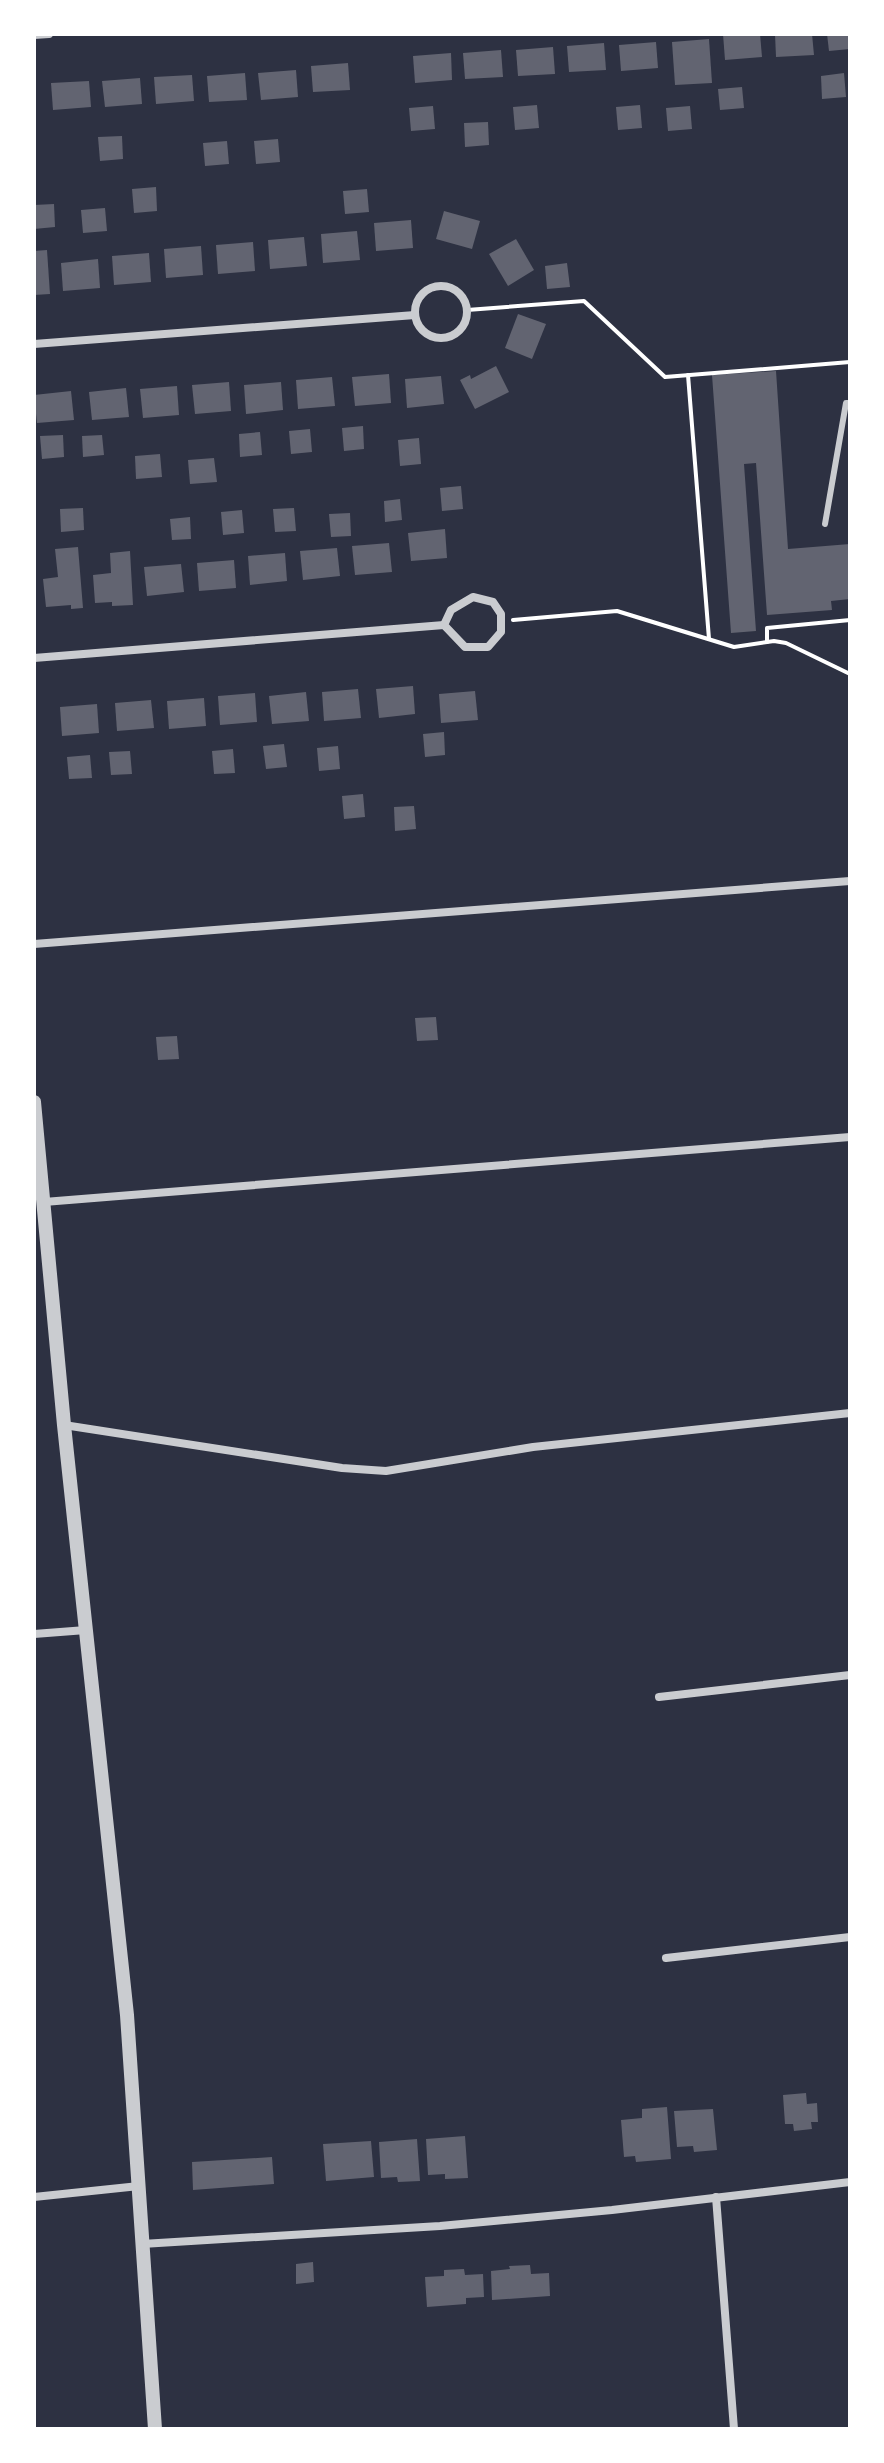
<svg xmlns="http://www.w3.org/2000/svg" width="884" height="2463" font-family="Spectral,serif">
<style>
.building{fill:#626471}
.lines{fill:none;stroke-linecap:round;stroke-linejoin:round}
.path{stroke:#fff;stroke-width:4}
.service{stroke:#caccd0;stroke-width:6}
.minor{stroke:#caccd0;stroke-width:8}
.tertiary{stroke:#caccd0;stroke-width:14}
</style>
<rect width="100%" height="100%" fill="#2d3142"/>
<g class="building">
<path d="M723,34H760L762,57L725,60Z"/>
<path d="M775,34H812L814,55L776,57Z"/>
<path d="M827,34H850V49L829,51Z"/>
<path d="M709,39L712,83L675,85L672,42Z"/>
<path d="M656,42L658,68L621,71L619,45Z"/>
<path d="M604,43L606,70L569,72L567,46Z"/>
<path d="M553,47L555,74L518,76L516,50Z"/>
<path d="M501,50L503,77L465,79L463,53Z"/>
<path d="M451,53L452,80L415,83L413,56Z"/>
<path d="M348,63L350,90L313,92L311,66Z"/>
<path d="M296,70L298,97L261,100L258,73Z"/>
<path d="M245,73L247,100L209,102L207,76Z"/>
<path d="M844,73L846,97L822,99L821,76Z"/>
<path d="M192,75L194,101L156,104L154,77Z"/>
<path d="M140,78L142,104L105,107L102,81Z"/>
<path d="M89,81L91,107L53,110L51,83Z"/>
<path d="M742,87L744,108L720,110L718,89Z"/>
<path d="M537,105L539,128L515,130L513,107Z"/>
<path d="M640,105L642,128L618,130L616,107Z"/>
<path d="M433,106L435,129L411,131L409,108Z"/>
<path d="M690,106L692,129L668,131L666,108Z"/>
<path d="M488,122L489,145L465,147L464,123Z"/>
<path d="M122,136L123,159L100,161L98,137Z"/>
<path d="M278,139L280,162L256,164L254,141Z"/>
<path d="M227,141L229,164L205,166L203,143Z"/>
<path d="M156,187L157,211L134,213L132,189Z"/>
<path d="M367,189L369,212L345,214L343,191Z"/>
<path d="M54,204L55,227L34,229V205Z"/>
<path d="M105,208L107,231L83,233L81,210Z"/>
<path d="M444,211L480,221L472,249L436,239Z"/>
<path d="M411,220L413,248L376,251L374,223Z"/>
<path d="M357,231L360,260L323,263L321,234Z"/>
<path d="M304,237L307,266L270,269L268,240Z"/>
<path d="M516,239L534,270L508,286L489,254Z"/>
<path d="M253,242L255,271L218,274L216,245Z"/>
<path d="M201,246L203,275L166,278L164,249Z"/>
<path d="M47,250L50,294L34,295V251Z"/>
<path d="M149,253L151,282L114,285L112,256Z"/>
<path d="M98,259L100,288L63,291L61,263Z"/>
<path d="M567,263L570,287L547,289L545,266Z"/>
<path d="M518,314L546,324L532,359L505,348Z"/>
<path d="M496,366L509,392L475,409L460,380L470,375L471,379Z"/>
<path d="M776,371L788,549L850,544V599L831,601L832,610L767,615L756,463L744,464L756,631L731,633L712,375Z"/>
<path d="M389,374L391,403L355,406L352,377Z"/>
<path d="M441,376L444,404L407,408L405,379Z"/>
<path d="M332,377L335,406L298,409L296,380Z"/>
<path d="M229,382L231,411L195,414L192,385Z"/>
<path d="M281,382L283,410L246,414L244,385Z"/>
<path d="M177,386L179,415L143,418L140,389Z"/>
<path d="M126,388L129,417L92,420L89,392Z"/>
<path d="M71,391L74,420L37,423L34,395Z"/>
<path d="M363,426L364,449L344,451L342,428Z"/>
<path d="M310,429L312,452L291,454L289,431Z"/>
<path d="M260,432L262,455L240,457L239,434Z"/>
<path d="M63,435L64,457L42,459L40,436Z"/>
<path d="M102,435L104,455L83,457L82,436Z"/>
<path d="M419,438L421,464L400,466L398,440Z"/>
<path d="M160,454L162,477L136,479L135,456Z"/>
<path d="M214,458L217,482L190,484L188,460Z"/>
<path d="M461,486L463,509L442,511L440,488Z"/>
<path d="M400,499L402,520L385,522L384,501Z"/>
<path d="M83,508L84,530L61,532L60,509Z"/>
<path d="M294,508L296,531L275,532L273,509Z"/>
<path d="M242,510L244,533L223,535L221,512Z"/>
<path d="M350,513L351,536L331,537L329,514Z"/>
<path d="M190,517L191,539L172,540L170,519Z"/>
<path d="M445,529L447,558L411,561L408,533Z"/>
<path d="M389,543L392,572L355,575L352,546Z"/>
<path d="M78,547L83,608L71,609V605L46,607L43,579L58,577L55,549Z"/>
<path d="M337,548L340,576L303,580L300,551Z"/>
<path d="M130,551L133,605L112,606V602L95,603L93,575L111,573L110,553Z"/>
<path d="M285,553L287,581L250,585L248,556Z"/>
<path d="M234,560L236,588L199,591L197,563Z"/>
<path d="M181,564L184,592L147,596L144,567Z"/>
<path d="M413,686L415,714L379,718L376,689Z"/>
<path d="M358,689L361,718L324,721L322,692Z"/>
<path d="M475,691L478,720L441,723L439,694Z"/>
<path d="M306,692L309,721L272,724L269,696Z"/>
<path d="M255,693L257,722L220,725L218,696Z"/>
<path d="M204,698L206,726L169,729L167,701Z"/>
<path d="M151,700L154,728L117,731L115,703Z"/>
<path d="M97,704L99,733L62,736L60,707Z"/>
<path d="M444,732L445,755L425,757L423,734Z"/>
<path d="M284,744L287,767L266,769L263,746Z"/>
<path d="M338,746L340,769L319,771L317,748Z"/>
<path d="M233,749L235,773L214,774L212,751Z"/>
<path d="M130,751L132,774L111,775L109,752Z"/>
<path d="M90,755L92,778L69,779L67,757Z"/>
<path d="M363,794L365,817L344,819L342,796Z"/>
<path d="M414,806L416,829L395,831L394,807Z"/>
<path d="M436,1017L438,1040L417,1041L415,1018Z"/>
<path d="M177,1036L179,1059L158,1060L156,1037Z"/>
<path d="M806,2093L807,2104L817,2103L818,2122H811L812,2129L794,2131L793,2124H785L783,2095Z"/>
<path d="M667,2107L671,2159L636,2162L635,2156L624,2157L621,2120L642,2118V2109Z"/>
<path d="M713,2109L717,2150L694,2152L693,2146L677,2147L674,2111Z"/>
<path d="M465,2136L468,2178L445,2179V2174L428,2175L426,2139Z"/>
<path d="M417,2139L420,2181L398,2182L397,2177L381,2178L379,2142Z"/>
<path d="M371,2141L374,2177L326,2181L323,2144Z"/>
<path d="M272,2157L274,2184L193,2190L192,2162Z"/>
<path d="M313,2262L314,2282L296,2284V2264Z"/>
<path d="M530,2265L531,2274L549,2273L550,2296L492,2300L491,2271L510,2269L509,2266Z"/>
<path d="M464,2269L465,2275L483,2274L484,2297L466,2298V2304L427,2307L425,2277L444,2276V2270Z"/>
</g>
<g class="lines">
<g class="path">
<path d="M467,310L584,301L665,377L850,362"/>
<path d="M688,375L709,639"/>
<path d="M513,620L617,611L734,647L774,641L786,643L850,674"/>
<path d="M767,642V628L850,620"/>
</g>
<path class="service" d="M825,524L846,403H850"/>
<g class="minor">
<path d="M34,35L49,34"/>
<circle cx="441" cy="312" r="26"/>
<path d="M34,344L415,315"/>
<path d="M473,597L493,602L501,614V632L488,647H465L444,625L451,610Z"/>
<path d="M34,658L444,625"/>
<path d="M34,944L850,881"/>
<path d="M44,1202L850,1137"/>
<path d="M64,1425L342,1468L386,1471L533,1447L850,1413"/>
<path d="M34,1634L86,1630"/>
<path d="M659,1697L850,1675"/>
<path d="M666,1958L850,1937"/>
<path d="M34,2197L139,2186"/>
<path d="M716,2197L734,2429"/>
<path d="M142,2244L440,2226L612,2210L850,2182"/>
</g>
<path class="tertiary" d="M34,1102L64,1425L127,2015L155,2429"/>
</g>
<rect width="884" height="2463" fill="none" stroke="#ffffff" stroke-width="72"/>
</svg>
